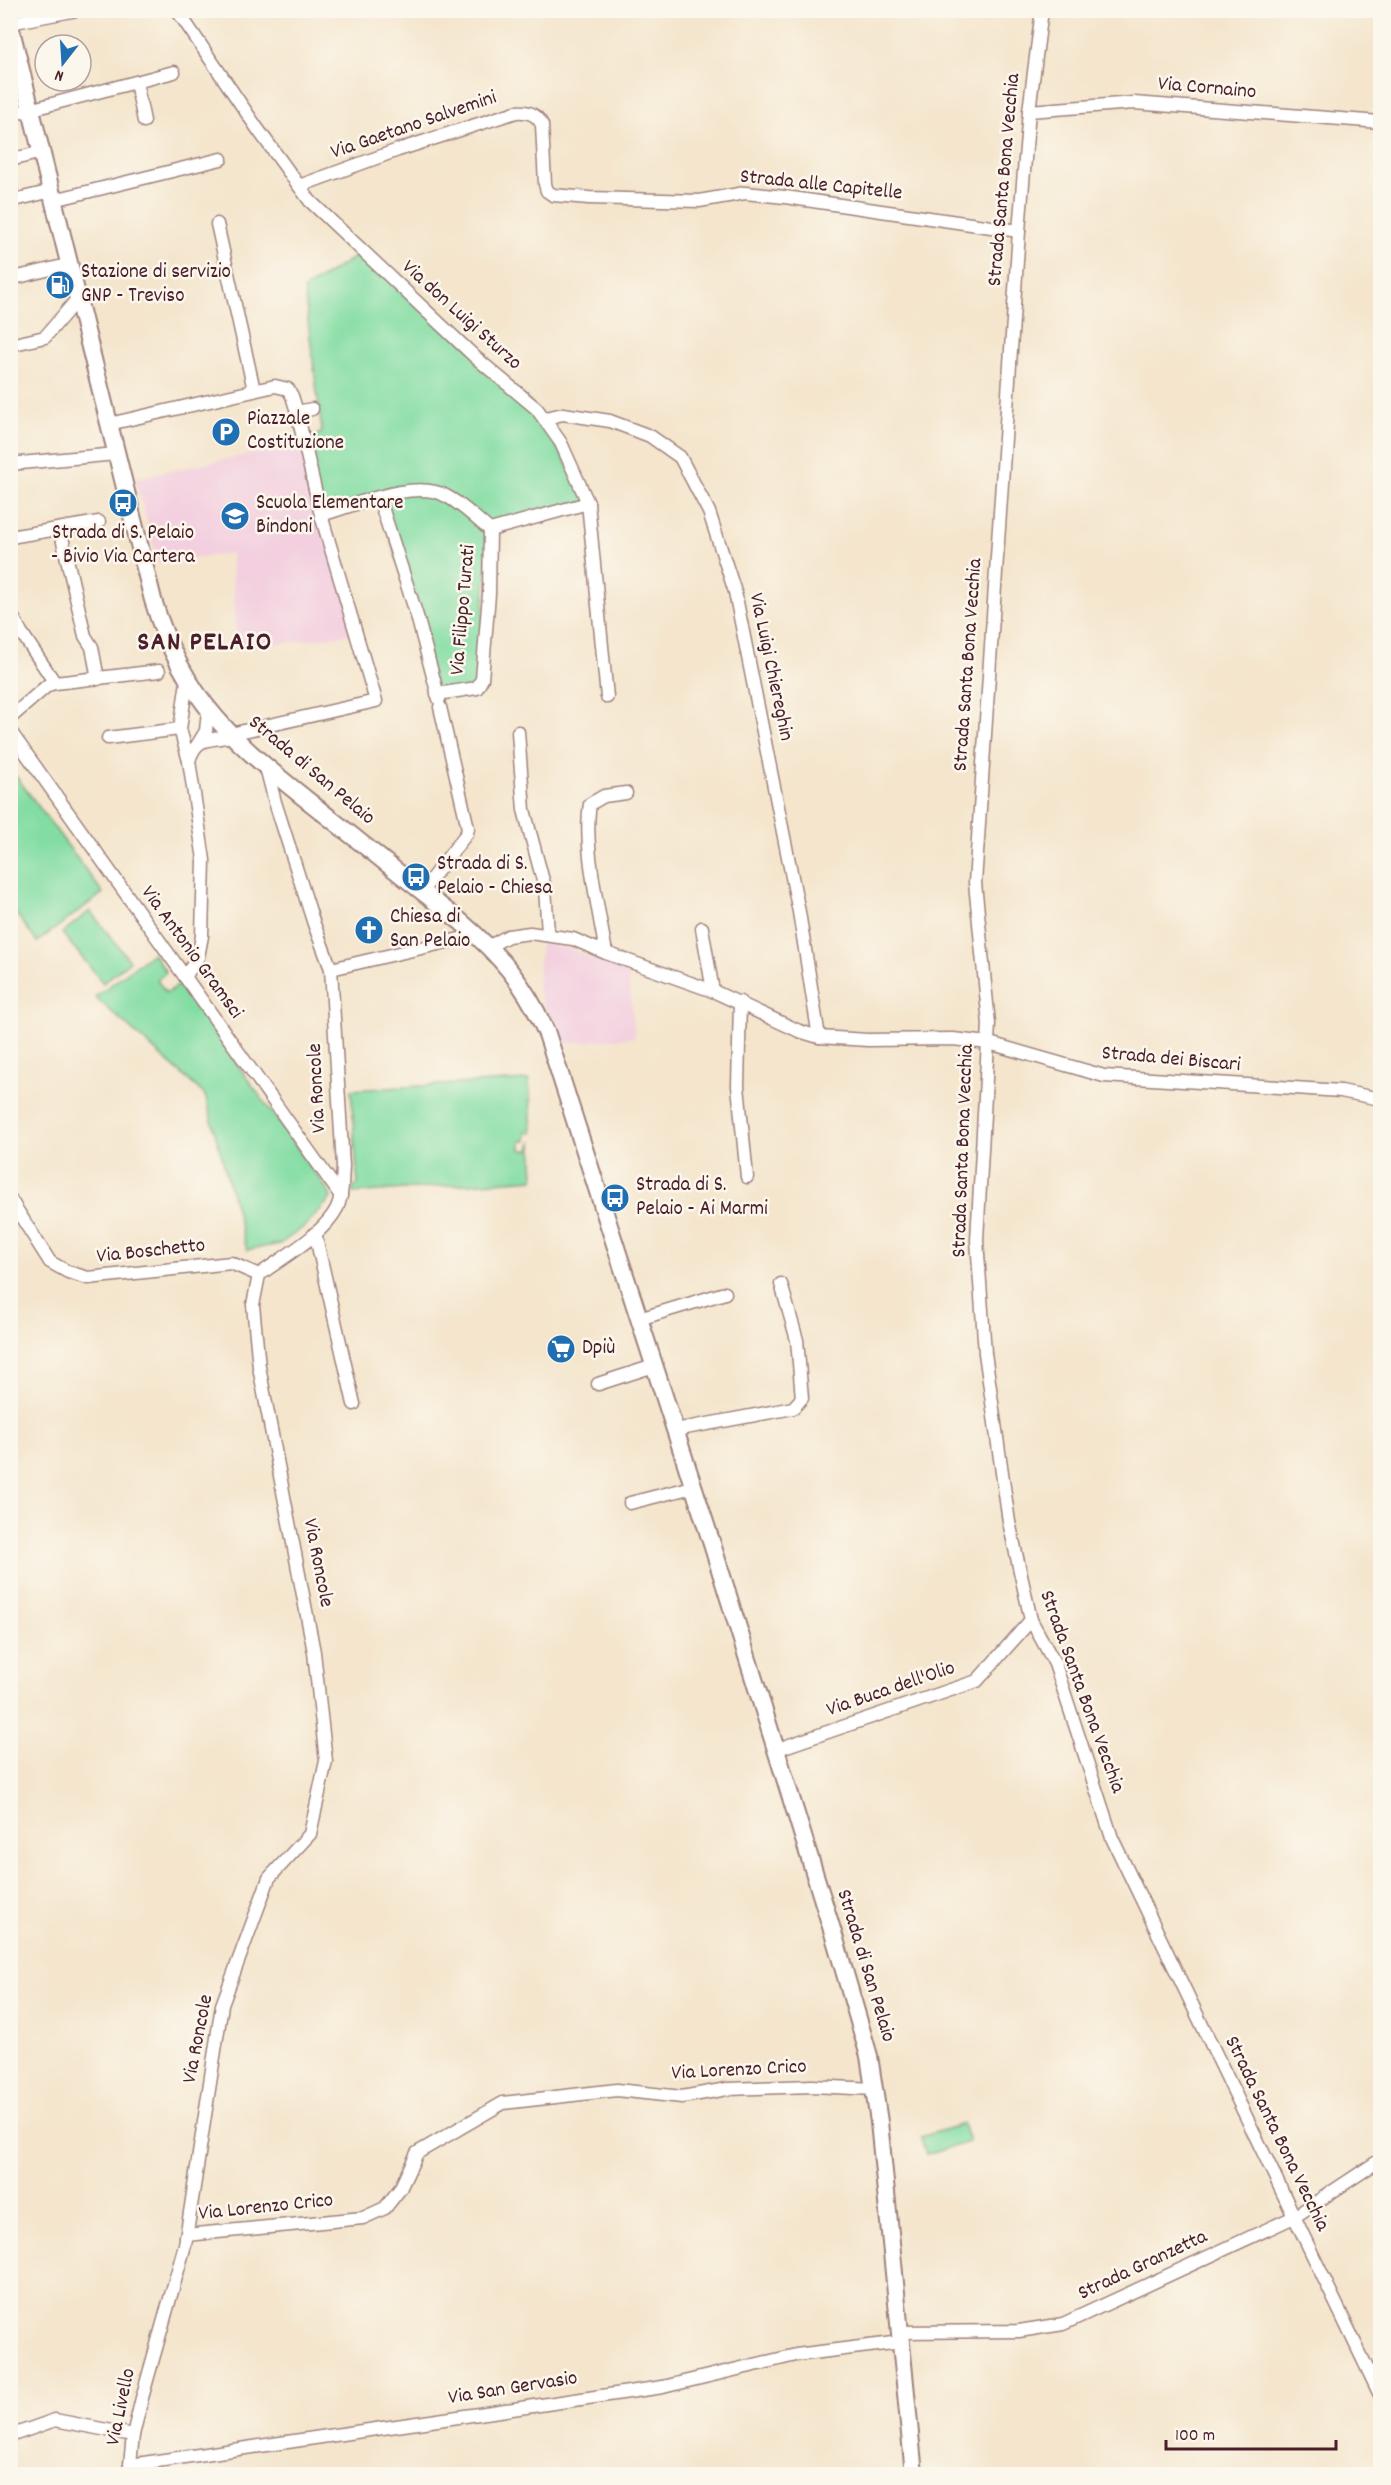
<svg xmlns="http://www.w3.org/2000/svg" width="1391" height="2485" font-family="Dekko,sans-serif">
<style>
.built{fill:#f3cfdf}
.green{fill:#83dda3;stroke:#667e67;stroke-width:1.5}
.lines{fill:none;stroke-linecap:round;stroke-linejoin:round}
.minor-casing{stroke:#9f827c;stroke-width:15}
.major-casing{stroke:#9f827c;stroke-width:20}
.minor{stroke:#fff;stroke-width:12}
.major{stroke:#fff;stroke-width:16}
.labels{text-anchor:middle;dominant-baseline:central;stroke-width:5;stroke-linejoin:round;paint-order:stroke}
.street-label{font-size:21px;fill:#4a1f2b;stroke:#fbf7ec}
.poi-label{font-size:21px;fill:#4a1f2b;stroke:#fbf7ec;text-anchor:start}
.district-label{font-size:27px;font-weight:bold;letter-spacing:1.5px;fill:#4a1f2b;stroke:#fbf7ec}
</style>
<rect width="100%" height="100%" fill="#fbf7ec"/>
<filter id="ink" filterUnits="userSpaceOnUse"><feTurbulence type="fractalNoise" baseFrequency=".0167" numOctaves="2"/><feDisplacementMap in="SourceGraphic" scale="12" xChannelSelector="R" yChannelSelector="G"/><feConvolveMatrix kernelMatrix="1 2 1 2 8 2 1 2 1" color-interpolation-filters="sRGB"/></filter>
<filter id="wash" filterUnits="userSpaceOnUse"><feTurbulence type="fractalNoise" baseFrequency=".008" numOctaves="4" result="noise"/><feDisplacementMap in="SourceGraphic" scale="24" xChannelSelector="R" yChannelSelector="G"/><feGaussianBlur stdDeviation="1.35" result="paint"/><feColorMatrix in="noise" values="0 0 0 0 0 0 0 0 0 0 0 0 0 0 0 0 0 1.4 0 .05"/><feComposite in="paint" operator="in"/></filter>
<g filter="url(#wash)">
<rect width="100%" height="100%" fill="#f4e5cc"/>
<g class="built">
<path d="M305,443L356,634L237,649L231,553L158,563L135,478Z"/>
<path d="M541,943L564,947L628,972L635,1037L560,1044L537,988Z"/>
</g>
<g class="green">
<path d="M363,252L537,409L588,503L490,530L477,688L437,694L379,499L321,515L305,443L322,432L304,289Z"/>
<path d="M15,775L103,893L37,942L11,907L10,779Z"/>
<path d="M90,911L130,961L103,983L62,933Z"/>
<path d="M153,953L166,972L157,980L166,993L180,985L329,1192L331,1198L305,1226L280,1244L247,1250L205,1095L95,997Z"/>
<path d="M529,1080L532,1133L526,1132V1141H521V1150H530L532,1141L534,1179L353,1193V1186L358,1185L351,1090Z"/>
<path d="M963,2124L969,2142L926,2155L921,2137Z"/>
</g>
</g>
<g filter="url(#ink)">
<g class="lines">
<g class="minor-casing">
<g id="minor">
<path d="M177,10L257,128L310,201L475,357L537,409L561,443L588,503L607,697"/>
<path d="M1042,10L1029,111L1019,231L975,883L989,1024L977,1240L985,1353L1009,1522L1031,1620L1055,1664L1112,1838L1380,2395"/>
<path d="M10,23L77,10"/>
<path d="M136,82L144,121"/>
<path d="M1029,111L1134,103L1380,122"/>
<path d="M10,115L174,72"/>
<path d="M10,160L42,152"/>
<path d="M299,186L398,150L516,112C528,111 537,114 542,125L545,184L547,191L553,195L589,198L699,201L745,193L785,197L1019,231"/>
<path d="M54,200L221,159"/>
<path d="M10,201L52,191"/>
<path d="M217,224L254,390"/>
<path d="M10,279L71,264"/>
<path d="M10,345L45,337L79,297"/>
<path d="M546,418L563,414L610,421L650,436L680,457L709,512L735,592L799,912L819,1037"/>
<path d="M109,424L275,386L288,389L292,396L297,412L312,409"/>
<path d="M10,464L116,454"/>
<path d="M379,498L417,616L439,699"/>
<path d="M321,515C354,506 415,478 446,496C462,504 476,519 490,530L588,503"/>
<path d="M60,529L85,636L92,647L98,679"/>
<path d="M10,537L99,522"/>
<path d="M10,612L21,632L55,683"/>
<path d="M437,694L477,688L482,679L489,594L490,530"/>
<path d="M10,718L48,685L55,683L159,671"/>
<path d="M10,731L341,1196"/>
<path d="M518,732L524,810L545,888L548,933"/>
<path d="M108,738L180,729"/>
<path d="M198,744L206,731L208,710"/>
<path d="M189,761C198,729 219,745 239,732L376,701L321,515L297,412"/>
<path d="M422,891L467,833L468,828L440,707"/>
<path d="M702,928L713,991"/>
<path d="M488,947L508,936L530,933L573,939L606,953L713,991L799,1031L819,1037L868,1040L953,1039L989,1043L1104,1076L1341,1091L1380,1099"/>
<path d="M606,953C599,910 583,846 590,804L604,796L626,793"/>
<path d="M331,969L464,938L474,933"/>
<path d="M185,977L198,957L202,936L204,860L189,761L180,729L187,681"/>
<path d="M740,1002L738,1086L747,1177"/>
<path d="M10,1199L50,1262L68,1272L88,1278L231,1263L259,1275"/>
<path d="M315,1233L354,1404"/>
<path d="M639,1319L725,1293"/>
<path d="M598,1384L654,1366"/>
<path d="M675,1430L793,1408L802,1398L797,1340L781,1284"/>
<path d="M630,1503L693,1487"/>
<path d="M775,1750L977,1681L1031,1620"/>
<path d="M186,2235L363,2218L385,2208L400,2189L417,2153L503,2103L617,2090L682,2097L727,2089L812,2086L875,2089"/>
<path d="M899,2332L1019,2331L1063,2324L1294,2217L1380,2160"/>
<path d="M10,2436L55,2420L133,2435"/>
<path d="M130,2465L663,2387L796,2355L901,2342"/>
<path d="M129,2474L133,2435L142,2398L185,2245L222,2005L269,1878L310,1834L326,1761L314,1652L259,1367L253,1305L259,1275C283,1257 323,1235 337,1208C343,1195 342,1179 343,1166L331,969L314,924L275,802L266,767"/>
</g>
</g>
<g class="major-casing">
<path id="major" d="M10,26L153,600C186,710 246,751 331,819C374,853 417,888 460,921C500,955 526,985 547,1034L712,1544L834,1936L869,2056L879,2122L914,2474"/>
</g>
<use href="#minor" class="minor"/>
<use href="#major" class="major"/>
</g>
</g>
<defs>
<g id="fuel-disc" transform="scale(1.5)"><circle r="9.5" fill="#1f6fb2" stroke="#fbf7ec"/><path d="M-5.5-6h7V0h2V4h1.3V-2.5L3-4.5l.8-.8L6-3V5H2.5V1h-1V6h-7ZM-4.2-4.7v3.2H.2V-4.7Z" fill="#fff"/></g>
<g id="parking-disc" transform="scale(1.5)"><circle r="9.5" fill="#1f6fb2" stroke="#fbf7ec"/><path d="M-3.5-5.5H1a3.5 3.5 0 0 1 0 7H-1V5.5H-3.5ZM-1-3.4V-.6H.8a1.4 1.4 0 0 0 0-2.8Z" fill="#fff"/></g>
<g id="bus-disc" transform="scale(1.5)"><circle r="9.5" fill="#1f6fb2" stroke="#fbf7ec"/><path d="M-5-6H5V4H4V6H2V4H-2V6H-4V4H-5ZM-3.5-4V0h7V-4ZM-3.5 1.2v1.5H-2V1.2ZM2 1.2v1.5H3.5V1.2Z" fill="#fff"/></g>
<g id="school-disc" transform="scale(1.5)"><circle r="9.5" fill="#1f6fb2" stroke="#fbf7ec"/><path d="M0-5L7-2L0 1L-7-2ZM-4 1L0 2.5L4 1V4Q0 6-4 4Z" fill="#fff"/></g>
<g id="church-disc" transform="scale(1.5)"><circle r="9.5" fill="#1f6fb2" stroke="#fbf7ec"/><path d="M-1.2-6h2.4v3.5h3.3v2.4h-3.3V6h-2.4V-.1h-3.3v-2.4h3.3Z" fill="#fff"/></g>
<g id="supermarket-disc" transform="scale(1.5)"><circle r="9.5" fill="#1f6fb2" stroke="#fbf7ec"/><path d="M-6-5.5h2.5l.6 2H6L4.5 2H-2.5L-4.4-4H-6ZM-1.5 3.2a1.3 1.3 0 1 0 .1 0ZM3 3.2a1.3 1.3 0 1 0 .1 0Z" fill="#fff"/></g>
</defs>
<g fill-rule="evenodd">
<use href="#fuel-disc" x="60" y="285"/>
<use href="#parking-disc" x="226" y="432"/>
<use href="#bus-disc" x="123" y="503"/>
<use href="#school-disc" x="235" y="516"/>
<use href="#bus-disc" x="416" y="877"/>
<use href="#church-disc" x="369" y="930"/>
<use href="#bus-disc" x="615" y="1198"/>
<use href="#supermarket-disc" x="561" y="1349"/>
</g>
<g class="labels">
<g class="street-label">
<text transform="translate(1207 89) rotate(5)">Via Cornaino</text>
<text transform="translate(414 126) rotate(-19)">Via Gaetano Salvemini</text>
<text transform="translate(1005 180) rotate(-85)">Strada Santa Bona Vecchia</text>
<text transform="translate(821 186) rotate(6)">Strada alle Capitelle</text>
<text transform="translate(461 316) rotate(42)">Via don Luigi Sturzo</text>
<text transform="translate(464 610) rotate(-85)">Via Filippo Turati</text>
<text transform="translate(969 665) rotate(-86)">Strada Santa Bona Vecchia</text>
<text transform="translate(770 667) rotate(78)">Via Luigi Chiereghin</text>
<text transform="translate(311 771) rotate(40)">Strada di San Pelaio</text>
<text transform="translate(191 953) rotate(54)">Via Antonio Gramsci</text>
<text transform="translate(1171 1060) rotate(5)">Strada dei Biscari</text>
<text transform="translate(318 1088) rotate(-93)">Via Roncole</text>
<text transform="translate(964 1151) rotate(-88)">Strada Santa Bona Vecchia</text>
<text transform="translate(151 1252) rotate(-6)">Via Boschetto</text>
<text transform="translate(317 1563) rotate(79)">Via Roncole</text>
<text transform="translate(891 1690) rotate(-19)">Via Buca dell'Olio</text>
<text transform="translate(1081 1692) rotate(70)">Strada Santa Bona Vecchia</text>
<text transform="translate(865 1966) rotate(73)">Strada di San Pelaio</text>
<text transform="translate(199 2039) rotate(-79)">Via Roncole</text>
<text transform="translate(739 2071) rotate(-3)">Via Lorenzo Crico</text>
<text transform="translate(1276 2134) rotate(64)">Strada Santa Bona Vecchia</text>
<text transform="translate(266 2208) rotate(-6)">Via Lorenzo Crico</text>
<text transform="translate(1143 2266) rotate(-25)">Strada Granzetta</text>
<text transform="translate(513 2389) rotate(-9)">Via San Gervasio</text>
<text transform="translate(122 2407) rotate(-78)">Via Livello</text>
</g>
<g class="poi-label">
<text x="81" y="273">Stazione di servizio<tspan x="81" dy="24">GNP - Treviso</tspan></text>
<text x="247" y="420">Piazzale<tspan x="247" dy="24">Costituzione</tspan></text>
<text x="256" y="504">Scuola Elementare<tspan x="256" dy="24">Bindoni</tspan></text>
<text x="123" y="534" text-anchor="middle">Strada di S. Pelaio<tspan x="123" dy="24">- Bivio Via Cartera</tspan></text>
<text x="437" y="865">Strada di S.<tspan x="437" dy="24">Pelaio - Chiesa</tspan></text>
<text x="390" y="918">Chiesa di<tspan x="390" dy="24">San Pelaio</tspan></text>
<text x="636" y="1186">Strada di S.<tspan x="636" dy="24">Pelaio - Ai Marmi</tspan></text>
<text x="582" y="1349">Dpiù</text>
</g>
<g class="district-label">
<text x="205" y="643">SAN PELAIO</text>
</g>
</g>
<rect width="1391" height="2485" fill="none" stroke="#fbf7ec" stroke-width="36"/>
<g transform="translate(63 63) rotate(197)"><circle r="28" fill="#fbf7ec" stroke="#b4a19f" stroke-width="1.5"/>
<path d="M0-4.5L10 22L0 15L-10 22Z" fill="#1f6fb2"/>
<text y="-9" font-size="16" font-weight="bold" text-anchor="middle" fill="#4a1f2b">N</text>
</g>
<path d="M1166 2440v9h170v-9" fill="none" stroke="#4a1f2b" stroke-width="3"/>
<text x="1175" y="2440" font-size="18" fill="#4a1f2b" stroke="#fbf7ec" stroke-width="4.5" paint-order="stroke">100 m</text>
</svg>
